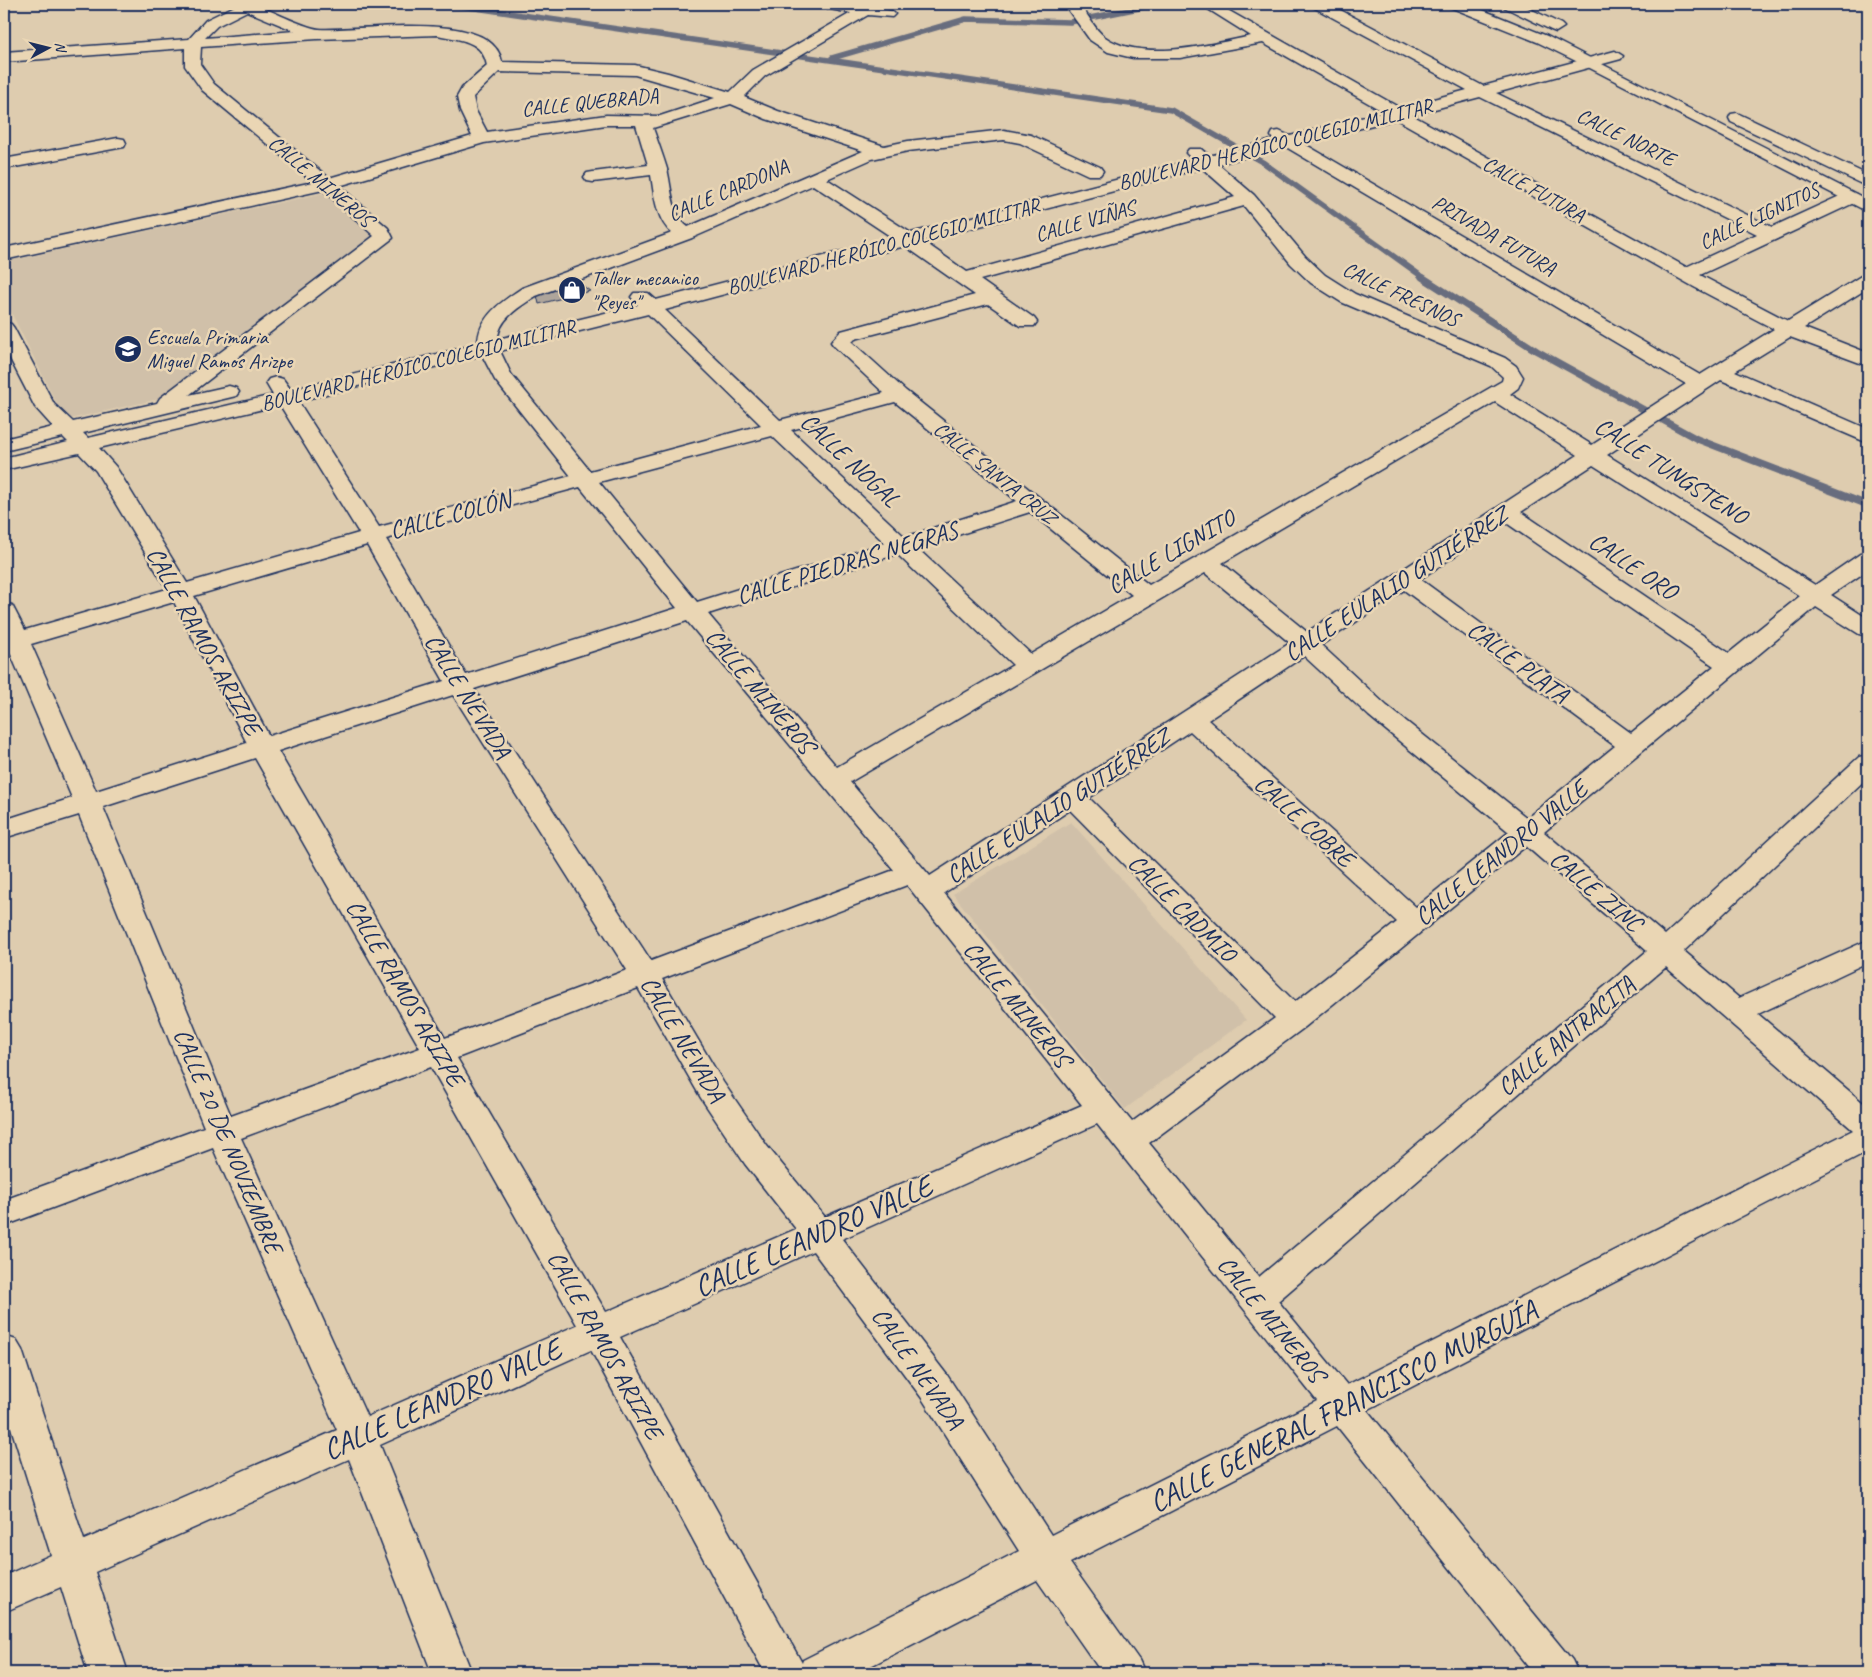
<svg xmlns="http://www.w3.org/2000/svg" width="1872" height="1677" font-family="Caveat,sans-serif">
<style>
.built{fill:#d0c0a9}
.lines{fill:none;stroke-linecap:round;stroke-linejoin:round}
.stream-far1{stroke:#686d7e;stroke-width:5.5}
.stream{stroke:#686d7e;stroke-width:7}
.building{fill:#aea59b;stroke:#1b2f5e}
.minor-casing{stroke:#1b2f5e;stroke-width:3}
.major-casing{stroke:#1b2f5e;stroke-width:3}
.minor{fill:#ead6b4;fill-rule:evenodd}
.major{fill:#ead6b4;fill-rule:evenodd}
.labels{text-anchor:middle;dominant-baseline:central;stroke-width:5;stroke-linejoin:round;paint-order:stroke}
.far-street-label{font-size:21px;fill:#1b2f5e;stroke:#ead6b4}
.far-poi-label{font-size:21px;fill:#1b2f5e;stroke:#ead6b4;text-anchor:start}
.street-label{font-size:25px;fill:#1b2f5e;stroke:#ead6b4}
.near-street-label{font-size:30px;fill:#1b2f5e;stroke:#ead6b4}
</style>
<rect width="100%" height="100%" fill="#deccaf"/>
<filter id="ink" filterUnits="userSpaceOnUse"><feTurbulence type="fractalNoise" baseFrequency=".02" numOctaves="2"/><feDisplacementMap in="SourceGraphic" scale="10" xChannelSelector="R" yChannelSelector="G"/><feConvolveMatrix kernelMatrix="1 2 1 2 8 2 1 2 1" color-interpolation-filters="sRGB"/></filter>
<g filter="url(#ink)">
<g class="built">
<path d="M324,193L376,238L159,399L65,420L4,298V262Z"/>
<path d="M1071,822L1246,1020L1125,1109L953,894Z"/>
</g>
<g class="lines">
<g class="stream-far1">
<path d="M448,4L1171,110L1264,163L1424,278"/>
<path d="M832,58L966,19L1070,22L1159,4"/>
</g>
<path class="stream" d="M1422,277L1537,351L1697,439L1868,505"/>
</g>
<path class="building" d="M572,278L590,291L539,304L537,295L560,289L557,282Z"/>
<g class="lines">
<g class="minor-casing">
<g id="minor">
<path d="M239,4H260L259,6C274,12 306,28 319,29C359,32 493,7 502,62L635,65L668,73L730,92L753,70L851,13L819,7L817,4H851L892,11L895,14L892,17L868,15L765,76L744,97L778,111L884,146L908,141L1004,130L1031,135L1100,167L1103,171L1100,175H1088L1020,143L1004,140L908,151L872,159L827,179L911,233L1193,160L1186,153L1189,149H1201L1209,156L1273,140L1271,136L1273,132L1279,131L1290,136L1384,112L1263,43L1180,58H1133L1108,52L1090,40L1064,4H1079C1088,14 1094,29 1105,37C1140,62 1211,45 1251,36L1200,4H1217L1400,108L1467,90L1313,7L1311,4H1329L1483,86L1615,51L1623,56L1621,59L1496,93L1772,227L1844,194H1856L1859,198L1856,202L1700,275L1788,321L1861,276L1868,274V288L1804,328L1868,353V366L1790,337L1735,371L1868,429V443L1721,380L1607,455L1815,585L1860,554L1868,552V570L1831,595L1868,619V636L1859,634L1816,607L1544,832L1665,935L1859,757L1868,755V777L1684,951L1739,998L1868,940V962L1758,1014L1868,1107V1151L1367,1410L1572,1660L1578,1673H1533L1337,1426L1070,1563L1139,1660L1145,1673H1102L1037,1580L857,1673H765L591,1350L380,1445L472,1673H432L349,1459L95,1572L128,1673H88L61,1587L4,1612V1576L51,1555L4,1405V1336L16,1340L22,1350L84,1540L337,1430L213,1148L4,1226V1200L204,1127L79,815L4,838V820L72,798L9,650L4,651V603L12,605L25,630L167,589L96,471L79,453L4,470V458L68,442L63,437L4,451V439L53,427L35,407L4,347V322L11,324L14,328L54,404L73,422L157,403L160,398L374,236L323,190L4,260V248L313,182L202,90L185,66V48L4,62V52L189,39L206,20ZM247,11L295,31L205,38L217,26ZM438,35C459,40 483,40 487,66L462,88L457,97L460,111L472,136L329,178L214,84L200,64L201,47L317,39ZM499,72L635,75L715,98L660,116L606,115L487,132L476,111L473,97ZM1480,97L1757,234L1686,267L1412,115ZM731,104L766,119L863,151L688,227C671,214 672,188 667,169C663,156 658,142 653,128ZM1396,119L1694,287L1774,329L1700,375L1303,143ZM606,125H636L648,165L593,172L587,173L584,177L587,181L593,182L651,175C654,194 656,220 672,233L522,288C501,302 478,317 478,344L291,390L283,379L276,377L269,379L266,383L273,395L88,438L83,433L236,396L239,392L236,388L229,386L189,395L393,238L388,228L339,186L484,143ZM1286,147L1686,384L1592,445L1510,394L1518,388L1523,377L1516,366L1505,358L1355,294L1325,275L1305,256L1254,195L1218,164ZM1202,168L1235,197L967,272L923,241ZM813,185L893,238L656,300L648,293H634L631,297L638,305L498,339C498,319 521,306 536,296L692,238ZM1244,206L1291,264L1311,283L1341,302L1491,366L1503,377L1502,381L1149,585L906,391L852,342L855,339L988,304L1020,326H1034L1037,322L1034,318L980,280ZM905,246L975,295L841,331L831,342L834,346L884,393L780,420L665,310ZM648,314L761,425L590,471L511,374L500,351ZM482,355L495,380L571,476L379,527L298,401ZM895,402L1017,501L905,537L791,430ZM1495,402L1578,455L1307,632L1222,563ZM280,405L359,533L187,583L116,467L99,448ZM772,436L885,543L697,602L599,482ZM1593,465L1800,596L1729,653L1521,512ZM580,487L677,608L466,675L386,539ZM1030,512L1132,595L1031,654L917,548ZM1505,522L1714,666L1631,733L1420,579ZM367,545L444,681L269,736L194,596ZM897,554L1013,665L837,767L708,614ZM1205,573L1290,643L930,876L850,782ZM1404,590L1615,746L1527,818L1387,706L1321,645ZM174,602L247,743L96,791L31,644ZM687,621L894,870L651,961L474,689ZM1304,656L1369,716L1509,832L1416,907L1208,720ZM453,695L627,970L445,1038L278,751ZM1190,731L1397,922L1295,1002L1089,798ZM255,758L420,1048L231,1116L103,807ZM1070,810L1275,1018L1132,1122L944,893ZM1526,846L1647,951L1259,1277L1149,1143L1305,1027ZM907,885L1082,1105L825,1217L767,1146L723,1082L662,979ZM1666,967L1853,1130L1347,1385L1278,1301ZM638,988L701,1098L745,1164L796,1229L606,1312L457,1058ZM431,1067L577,1325L367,1417L241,1138ZM1097,1124L1317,1401L1051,1535L947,1375L842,1239ZM813,1251L921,1397L1019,1551L803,1660L802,1663L620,1337Z"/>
<path d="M118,138L124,139L126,143L124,147L4,169V159Z"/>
</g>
</g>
<g class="major-casing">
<g id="major">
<path d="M1448,4H1468L1547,36L1868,200V212L1584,65L1537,42L1450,7Z"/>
<path d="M1502,4H1520L1561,24L1564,27L1556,32L1551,30L1504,7Z"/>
<path d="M1737,113L1868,175V187L1731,122L1729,118L1731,114Z"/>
</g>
</g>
<use href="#minor" class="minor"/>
<use href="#major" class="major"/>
</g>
</g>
<defs>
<g id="shop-disc" transform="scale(1.4375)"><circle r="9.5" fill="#1b2f5e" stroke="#ead6b4"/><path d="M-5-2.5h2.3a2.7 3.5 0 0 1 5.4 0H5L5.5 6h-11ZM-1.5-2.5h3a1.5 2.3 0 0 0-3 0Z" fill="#fff"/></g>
<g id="school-disc" transform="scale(1.4375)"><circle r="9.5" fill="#1b2f5e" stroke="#ead6b4"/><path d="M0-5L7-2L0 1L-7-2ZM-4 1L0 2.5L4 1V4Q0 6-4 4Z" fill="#fff"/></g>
</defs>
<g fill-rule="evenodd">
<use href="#shop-disc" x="572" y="290"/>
<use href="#school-disc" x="128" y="349"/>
</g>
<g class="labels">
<g class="far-street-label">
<text transform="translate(590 102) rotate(-6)">CALLE QUEBRADA</text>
<text transform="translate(1626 137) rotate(26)">CALLE NORTE</text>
<text transform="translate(1275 144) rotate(-14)">BOULEVARD HERÓICO COLEGIO MILITAR</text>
<text transform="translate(321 181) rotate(40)">CALLE MINEROS</text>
<text transform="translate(1534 189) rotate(29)">CALLE FUTURA</text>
<text transform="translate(728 190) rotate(-23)">CALLE CARDONA</text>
<text transform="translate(1759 216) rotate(-25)">CALLE LIGNITOS</text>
<text transform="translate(1085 221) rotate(-16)">CALLE VIÑAS</text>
<text transform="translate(1494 235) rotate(30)">PRIVADA FUTURA</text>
<text transform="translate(883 246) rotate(-15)">BOULEVARD HERÓICO COLEGIO MILITAR</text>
<text transform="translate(1401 294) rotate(25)">CALLE FRESNOS</text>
<text transform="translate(418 365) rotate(-14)">BOULEVARD HERÓICO COLEGIO MILITAR</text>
<text transform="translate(995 473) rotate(39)">CALLE SANTA CRUZ</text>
</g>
<g class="far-poi-label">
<text x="591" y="278">Taller mecanico<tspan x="591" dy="24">"Reyes"</tspan></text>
<text x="147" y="337">Escuela Primaria<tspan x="147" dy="24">Miguel Ramos Arizpe</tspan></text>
</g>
<g class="street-label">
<text transform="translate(850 460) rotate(43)">CALLE NOGAL</text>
<text transform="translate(1671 471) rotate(33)">CALLE TUNGSTENO</text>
<text transform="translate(450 515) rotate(-15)">CALLE COLÓN</text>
<text transform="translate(1171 552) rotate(-30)">CALLE LIGNITO</text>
<text transform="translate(847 563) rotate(-17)">CALLE PIEDRAS NEGRAS</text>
<text transform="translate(1633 566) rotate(34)">CALLE ORO</text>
<text transform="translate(1396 584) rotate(-33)">CALLE EULALIO GUTIÉRREZ</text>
<text transform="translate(204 641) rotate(61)">CALLE RAMOS ARIZPE</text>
<text transform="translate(1518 662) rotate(37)">CALLE PLATA</text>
<text transform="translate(760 691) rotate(50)">CALLE MINEROS</text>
<text transform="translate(468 696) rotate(58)">CALLE NEVADA</text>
<text transform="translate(1058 806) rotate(-33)">CALLE EULALIO GUTIÉRREZ</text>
<text transform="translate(1304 821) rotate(42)">CALLE COBRE</text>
<text transform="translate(1501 853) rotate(-39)">CALLE LEANDRO VALLE</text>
<text transform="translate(1596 891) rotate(40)">CALLE ZINC</text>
<text transform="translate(1182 908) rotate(45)">CALLE CADMIO</text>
<text transform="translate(405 993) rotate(60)">CALLE RAMOS ARIZPE</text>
<text transform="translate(1017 1004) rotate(51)">CALLE MINEROS</text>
<text transform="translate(1566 1036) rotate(-40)">CALLE ANTRACITA</text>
<text transform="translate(683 1039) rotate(59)">CALLE NEVADA</text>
<text transform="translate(228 1141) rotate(67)">CALLE 20 DE NOVIEMBRE</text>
<text transform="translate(1271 1319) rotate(51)">CALLE MINEROS</text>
<text transform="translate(605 1345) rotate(61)">CALLE RAMOS ARIZPE</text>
<text transform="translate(918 1368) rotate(55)">CALLE NEVADA</text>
</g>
<g class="near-street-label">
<text transform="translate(813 1236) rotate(-24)">CALLE LEANDRO VALLE</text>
<text transform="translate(442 1399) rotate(-24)">CALLE LEANDRO VALLE</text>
<text transform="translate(1343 1406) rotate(-27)">CALLE GENERAL FRANCISCO MURGUÍA</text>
</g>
</g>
<rect width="1872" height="1677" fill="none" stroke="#ead6b4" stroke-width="20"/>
<rect x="10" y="10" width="1852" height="1657" fill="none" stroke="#1b2f5e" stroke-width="2" filter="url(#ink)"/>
<g transform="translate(48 48) rotate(83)" stroke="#ead6b4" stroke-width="4" paint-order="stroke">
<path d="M0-4L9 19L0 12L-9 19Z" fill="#1b2f5e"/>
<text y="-8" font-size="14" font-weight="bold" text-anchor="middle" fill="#1b2f5e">N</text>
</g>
</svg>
